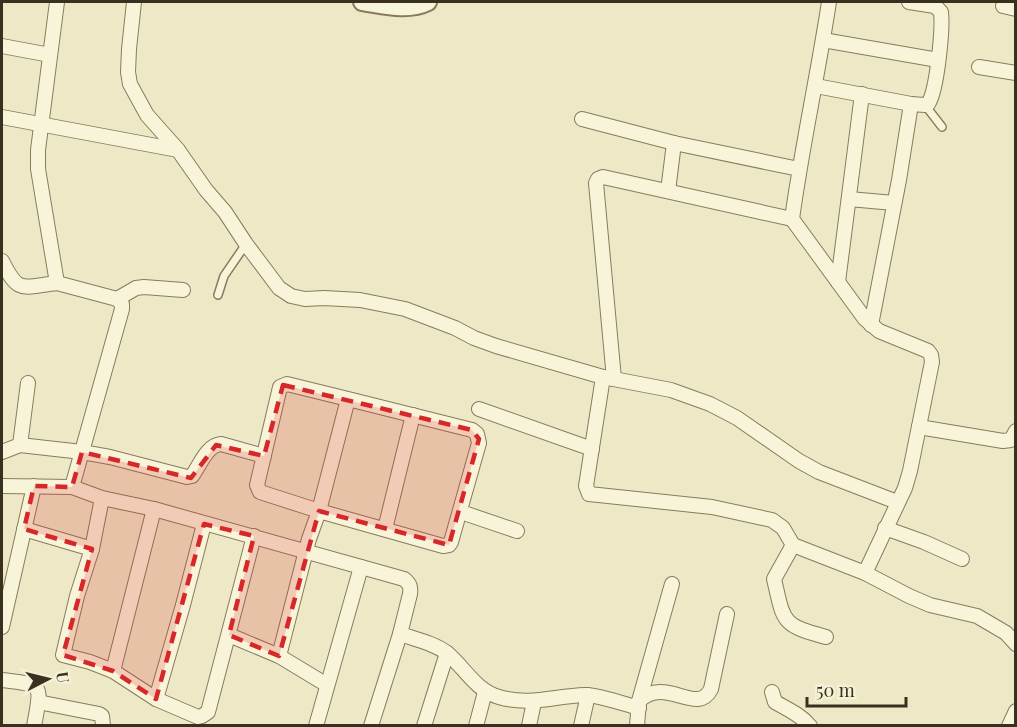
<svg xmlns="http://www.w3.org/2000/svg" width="1017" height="727" font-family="'Playfair Display',serif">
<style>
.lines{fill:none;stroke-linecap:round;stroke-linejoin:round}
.service-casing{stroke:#887b5c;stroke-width:10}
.minor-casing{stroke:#887b5c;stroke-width:16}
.tertiary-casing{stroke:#887b5c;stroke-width:20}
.service{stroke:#f8f4d9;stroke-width:7}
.minor{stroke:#f8f4d9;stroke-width:14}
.tertiary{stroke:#f8f4d9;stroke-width:16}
.marked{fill:#d62828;fill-opacity:0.2;stroke:#d62828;stroke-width:4.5;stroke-dasharray:12 8;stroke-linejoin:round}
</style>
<rect width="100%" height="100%" fill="#ede9c6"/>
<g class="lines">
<g class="service-casing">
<g id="service">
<path d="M925,105L942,127"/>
<path d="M218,295L224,276L246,244"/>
</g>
</g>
<g class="minor-casing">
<g id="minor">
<path d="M57,2L38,150V169L57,283L117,299L122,304V309L72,487"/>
<path d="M134,2L129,49L128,72L130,84L136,95L147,115L178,150L206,190L225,212L246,244L279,288L291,296L305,299L324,298L360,300L405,309L455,328L474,338L496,346L603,377L671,390L710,404L737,418L799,461L819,472L897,502"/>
<path d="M829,2C818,74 802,146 792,219L865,319L879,331L928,351L931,355L932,362L910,471L905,488L865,573"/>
<path d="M1003,6L1016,9"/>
<path d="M823,40L938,60"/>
<path d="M2,46L50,55"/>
<path d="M979,67L1016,73"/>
<path d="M816,86L911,104L925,105L928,104C937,91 943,29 941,12L935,6L909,2"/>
<path d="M2,117L178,150"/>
<path d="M582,119L674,143L799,169"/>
<path d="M668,191L674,143"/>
<path d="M849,199L894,203"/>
<path d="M2,261C19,295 22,287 57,283"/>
<path d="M838,282L862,94"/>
<path d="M117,299L136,288L144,287L183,290"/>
<path d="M871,325L899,180L911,104"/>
<path d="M603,377L586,486L589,494L712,507L772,520L783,528L793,545L865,573L909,596L930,605L977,616L1006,633L1016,644"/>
<path d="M614,379L596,183L598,179L603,177L792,219"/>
<path d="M479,409L592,449"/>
<path d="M919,427L1003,441L1011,440L1016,431"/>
<path d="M20,445L28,383"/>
<path d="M2,452L20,445L82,452L110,457L187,477L192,476C200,465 207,445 221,444L264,456"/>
<path d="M2,486L72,487L102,498L154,509L404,579C410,584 411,587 410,594L400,634L371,726"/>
<path d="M102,498L92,549L77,596L63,655L90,662L113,671L156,699"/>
<path d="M461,512L517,531"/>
<path d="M204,524L183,605L156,699L198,717L202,716L208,712L254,536"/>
<path d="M885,528L924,542L962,559"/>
<path d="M24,529L92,549"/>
<path d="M385,529L413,415"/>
<path d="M793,545L774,579C784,622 781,625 826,637"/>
<path d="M2,627L34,486"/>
<path d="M400,634C415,639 434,643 447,653C465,668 475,690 499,697C530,706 554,696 585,695C599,695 624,704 639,708"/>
<path d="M229,635L279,656L327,685"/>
<path d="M279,656L309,539L319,511L348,399L472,430L477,434L479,443L451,542L449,545L443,546L319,511L260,492L257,485L280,387L287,384L348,399"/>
<path d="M113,671L154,509"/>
<path d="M2,680C44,685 42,683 34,726"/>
<path d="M772,692L775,702C787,709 800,714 810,726"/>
<path d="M639,701L672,584"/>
<path d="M38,702L99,714L102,716L103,726"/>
<path d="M316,726L361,567"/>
<path d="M424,726L447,653"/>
<path d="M476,726L485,692"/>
<path d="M529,726L534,702"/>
<path d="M581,726L588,695"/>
<path d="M637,726L639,701C666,675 697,717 711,689L727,614"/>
<path d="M1009,726L1016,711"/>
</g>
</g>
<g class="tertiary-casing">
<path id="tertiary" d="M362,2C383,5 408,12 428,2"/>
</g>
<use href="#service" class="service"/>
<use href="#minor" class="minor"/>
<use href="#tertiary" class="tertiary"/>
</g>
<path class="marked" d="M283,385L472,430L479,439L449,545L319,511L279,656L229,635L254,536L204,524L156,699L113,671L63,655L92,549L24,529L34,486L72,487L82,452L191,478L216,445L264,456Z"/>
<rect width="1017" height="727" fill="none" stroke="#393020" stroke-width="6"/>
<g transform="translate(48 679) rotate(83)" stroke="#f5f1d6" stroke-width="4.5" paint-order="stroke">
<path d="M0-4.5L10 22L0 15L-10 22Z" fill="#393020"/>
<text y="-9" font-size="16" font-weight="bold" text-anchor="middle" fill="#393020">U</text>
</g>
<path d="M807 697v9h99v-9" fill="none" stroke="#393020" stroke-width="3"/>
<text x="816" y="697" font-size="18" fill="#393020" stroke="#f5f1d6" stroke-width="4.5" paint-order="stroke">50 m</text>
</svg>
